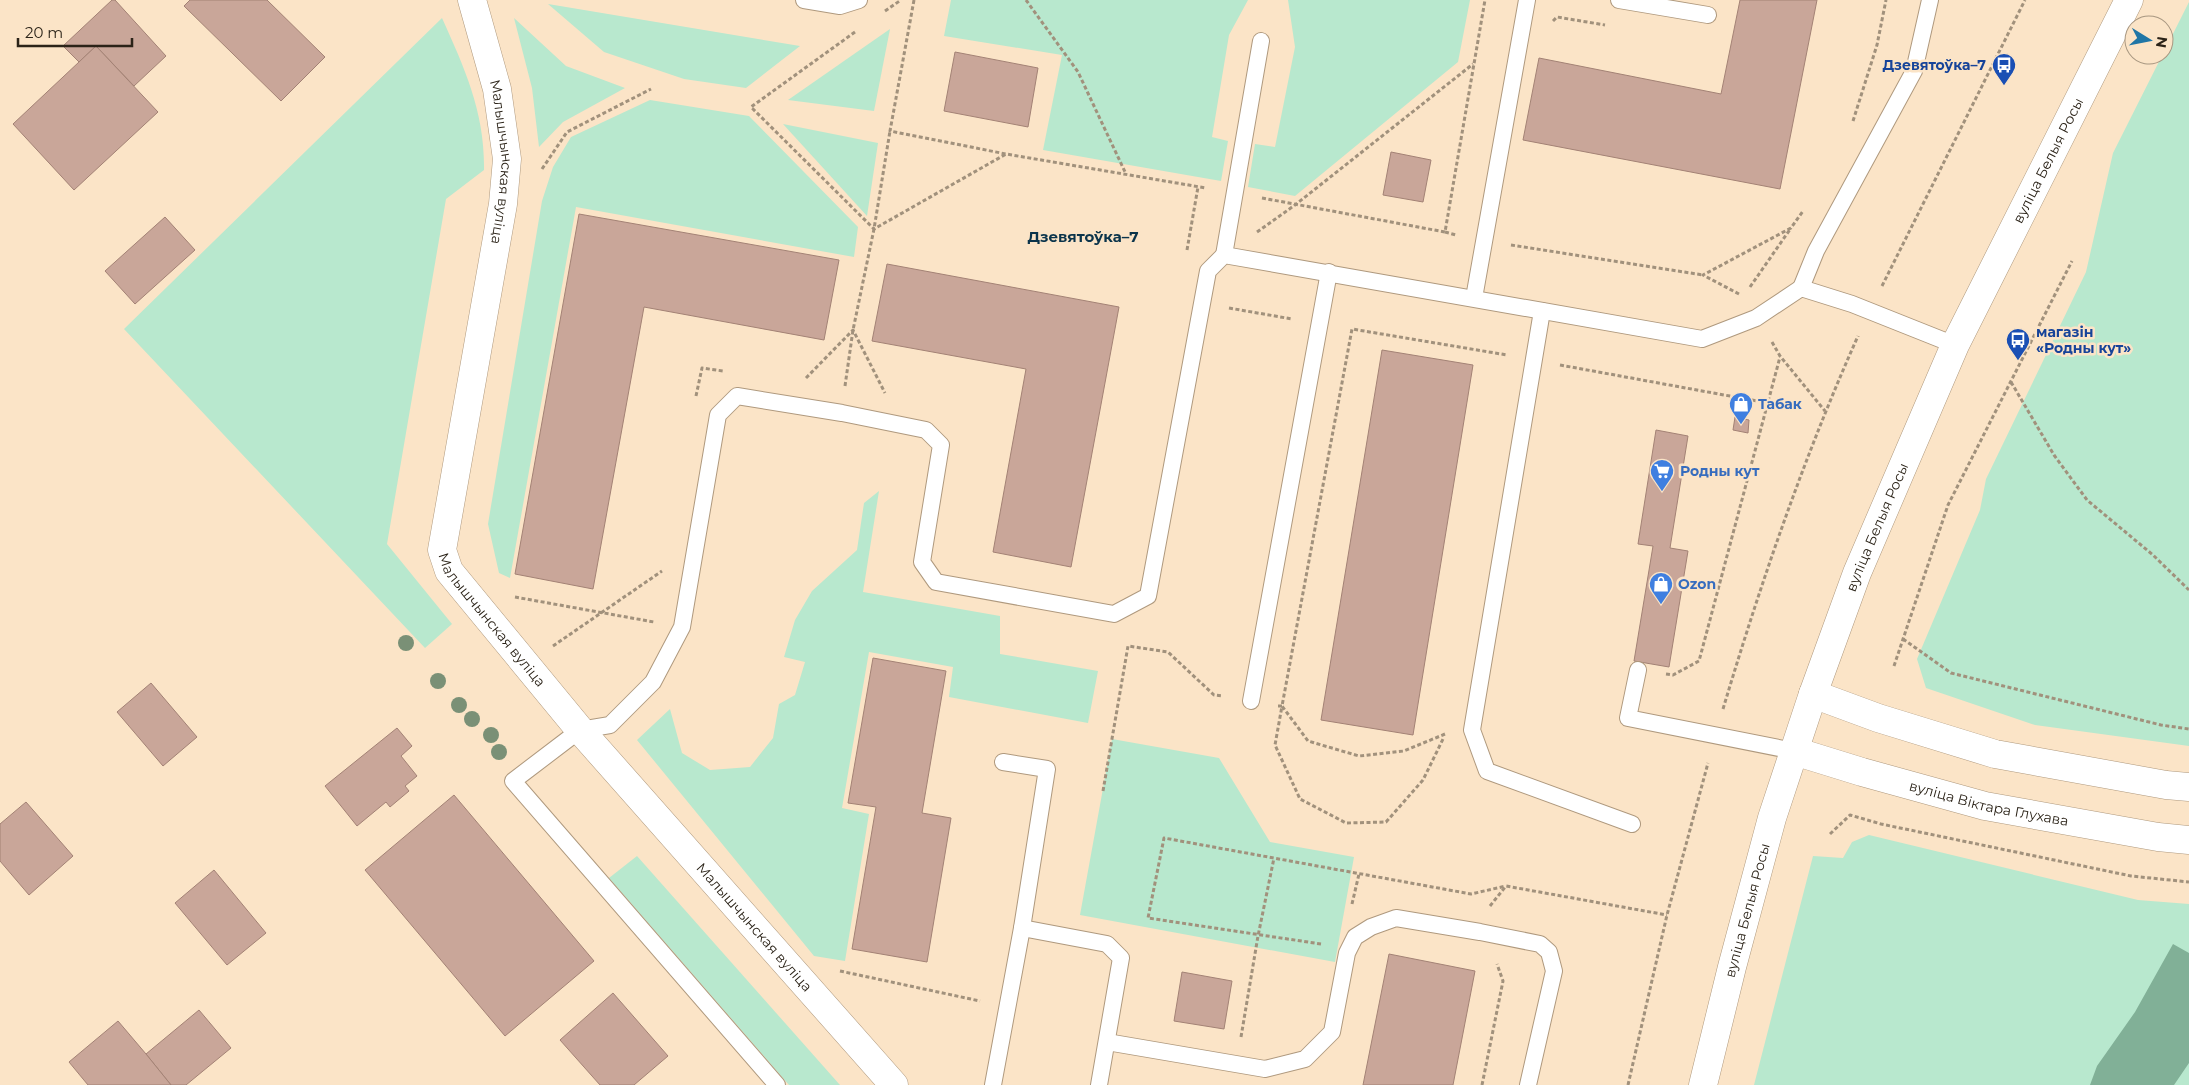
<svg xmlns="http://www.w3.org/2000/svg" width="2189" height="1085" font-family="Montserrat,sans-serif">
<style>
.green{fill:#b8e8ce}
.forest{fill:#81b097}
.building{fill:#c9a699;stroke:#a38275}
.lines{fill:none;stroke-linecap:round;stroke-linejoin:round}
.lane-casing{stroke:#af997e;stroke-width:18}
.street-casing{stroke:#af997e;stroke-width:29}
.secondary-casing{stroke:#af997e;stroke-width:29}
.path{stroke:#a1917c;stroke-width:3;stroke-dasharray:4 2.5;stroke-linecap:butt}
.lane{stroke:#fff;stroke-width:16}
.street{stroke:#fff;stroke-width:28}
.secondary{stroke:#fff;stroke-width:28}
.tree{fill:#7a9076}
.labels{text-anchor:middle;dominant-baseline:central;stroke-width:5;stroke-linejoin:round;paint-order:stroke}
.transit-label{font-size:14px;font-weight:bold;fill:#164399;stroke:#fbe4c7;text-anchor:end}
.street-label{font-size:14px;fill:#2b2318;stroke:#fbe4c7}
.shop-label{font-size:14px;font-weight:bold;fill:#366cbe;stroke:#fbe4c7;text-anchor:start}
.neighbourhood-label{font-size:15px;font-weight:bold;fill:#0b344b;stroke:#fbe4c7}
</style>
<rect width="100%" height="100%" fill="#fbe4c7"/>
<g class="green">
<path d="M951,0H1248L1229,35L1212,137L1228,141L1221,181L1043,150L1062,55L944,36Z"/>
<path d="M1288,0H1470L1458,62L1295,196L1248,187L1255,144L1275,147L1295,47Z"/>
<path d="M2189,2V746L2035,725L1926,688L1917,659L1980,510L1986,479L2086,272L2113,153Z"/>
<path d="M548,4L800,46L746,88L684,79L604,52Z"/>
<path d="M442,18C465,69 485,113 484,170L446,199L387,544L452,624L425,648L124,329Z"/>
<path d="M514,18L566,66L625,88L563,122L539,147L532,88Z"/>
<path d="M890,29L874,111L788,100Z"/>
<path d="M650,100L749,116L858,227L854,257L576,207L510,578L499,573L488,524L542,201L553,167L571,137Z"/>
<path d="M783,124L878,143L867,216Z"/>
<path d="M879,491L863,592L1000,616V654L1098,671L1088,723L949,697L953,667L869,652L842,808L869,814L845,961L814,956L637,740L670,709L682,753L710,770L750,767L773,738L779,704L795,695L805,662L784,657L795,620L812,591L857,550L864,503Z"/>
<path d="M1112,739L1219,758L1270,842L1354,857L1335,962L1080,915Z"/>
<path d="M1869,835L2138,900L2189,904V1085H1754L1813,856L1843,858L1852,842Z"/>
<path d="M637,856L840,1085H789L609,878Z"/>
</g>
<path class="forest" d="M2173,944L2189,953V1063L2174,1085H2090L2097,1066L2135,1012Z"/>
<g class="building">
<path d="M112,0H115L166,56L134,86L96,46L79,62L63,46Z"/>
<path d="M190,0H267L325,57L281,101L184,6Z"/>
<path d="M1740,0H1817L1780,189L1523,140L1539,58L1721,94Z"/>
<path d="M96,46L158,112L74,190L13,124Z"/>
<path d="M955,52L1038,68L1028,127L944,111Z"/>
<path d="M1391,152L1431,160L1423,202L1383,195Z"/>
<path d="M579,214L839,260L824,340L644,307L593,589L515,574Z"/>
<path d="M165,217L195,250L135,304L105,271Z"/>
<path d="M887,264L1119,307L1071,567L993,552L1026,369L872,341Z"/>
<path d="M1382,350L1473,365L1413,735L1321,720Z"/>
<path d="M1735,417L1749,420L1748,433L1733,430Z"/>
<path d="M1656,430L1688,436L1670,548L1688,551L1669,667L1634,661L1653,546L1638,544Z"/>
<path d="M873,658L946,671L922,813L951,818L927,962L852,949L876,807L848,803Z"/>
<path d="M151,683L197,737L163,766L117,712Z"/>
<path d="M397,728L412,746L401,756L417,776L405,786L409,791L390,807L386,802L357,826L325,786Z"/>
<path d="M454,795L594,961L505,1036L365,870Z"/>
<path d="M26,802L73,856L29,895L0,861V824Z"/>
<path d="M214,870L266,933L227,965L175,903Z"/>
<path d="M1389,954L1475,971L1453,1085H1363Z"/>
<path d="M1182,972L1232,981L1224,1029L1174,1021Z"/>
<path d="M613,993L668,1056L634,1085H600L560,1040Z"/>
<path d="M199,1010L231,1048L186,1085H171L146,1054Z"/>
<path d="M118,1021L146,1054L171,1085H88L69,1062Z"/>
</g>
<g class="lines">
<g class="lane-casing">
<g id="lane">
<path d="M804,0L840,6L859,0"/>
<path d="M1619,0L1708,15"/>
<path d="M1224,255L1261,41"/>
<path d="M1801,288L1816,251L1914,71L1930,0"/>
<path d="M1474,298L1527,0"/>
<path d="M1542,311L1472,730L1487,771L1632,824"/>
<path d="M1638,670L1628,718L1794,751"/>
<path d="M1251,701L1329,272"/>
<path d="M1022,928L1107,944L1121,958L1099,1085"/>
<path d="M1107,1042L1265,1069L1305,1059L1332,1032L1347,953L1355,937L1371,927L1396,918L1480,932L1540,944L1549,952L1554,971L1528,1085"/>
<path d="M777,1085L513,781L580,730L610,725L653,682L682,627L718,415L737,396L842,413L926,430L941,445L922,562L936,582L1114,614L1148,596L1208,271L1224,255L1702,339L1756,318L1801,288L1852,304L1955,345"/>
<path d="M993,1085L1022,928L1047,769L1003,762"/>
</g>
</g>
<g class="street-casing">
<g id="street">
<path id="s1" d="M472,0L497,89L507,159L503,204L442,550L449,571L580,730L894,1085"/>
</g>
</g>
<g class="secondary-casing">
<g id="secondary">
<path d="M1813,694L1878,718L1995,754L2166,785L2189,787"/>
<path id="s2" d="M1794,751L1862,772L1985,806L2158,837L2189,840"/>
<path id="s3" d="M1703,1085L1732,967L1772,818L1813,694L1857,573L1955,345L2129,0"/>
</g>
</g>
<g class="path">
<path d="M914,0L890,131L1006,154L1206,188"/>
<path d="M1026,0L1078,72L1126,174"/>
<path d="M885,11L901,0"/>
<path d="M1553,21L1557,17L1605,25"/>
<path d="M855,32L751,107L874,229L1006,154"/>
<path d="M1853,121L1877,45L1886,0"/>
<path d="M542,169L567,132L651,89"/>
<path d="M1262,198L1445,232L1485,0"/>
<path d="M1257,232L1295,205L1473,64"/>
<path d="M1445,232L1456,235"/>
<path d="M1511,245L1703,275"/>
<path d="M1187,250L1198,187"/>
<path d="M1882,286L2025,0"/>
<path d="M1750,287L1791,228"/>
<path d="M1739,294L1703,275L1791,228L1803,211"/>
<path d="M1229,308L1292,319"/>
<path d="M1772,342L1780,356L1825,411"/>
<path d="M1560,365L1768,403"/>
<path d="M806,378L853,330L885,393"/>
<path d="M2011,382L2054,455L2087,500L2153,555L2189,590"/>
<path d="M845,386L853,330L874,229L890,131"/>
<path d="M696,396L702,368L723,371"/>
<path d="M515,597L654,622"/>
<path d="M1903,639L1951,673L2161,725L2189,729"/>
<path d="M553,646L662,571"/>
<path d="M1894,666L1948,505L2072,261"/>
<path d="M1666,674L1673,675L1699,661L1780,357"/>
<path d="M1278,706H1282L1275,745L1300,799L1346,823L1386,822L1423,780L1444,737"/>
<path d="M1723,709C1761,582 1804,457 1858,336"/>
<path d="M1445,734L1404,751L1359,756L1308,741L1282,706L1352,329L1507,355"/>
<path d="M1103,791L1128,646L1168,652L1214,695L1223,696"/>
<path d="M1830,834L1850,815L1881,824L2131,876L2189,882"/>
<path d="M1352,904L1359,874"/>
<path d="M1490,906L1506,886L1667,915"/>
<path d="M1321,944L1148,918L1164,838L1471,894L1506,886"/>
<path d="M840,971L980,1001"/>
<path d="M1241,1037L1258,936L1274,858"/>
<path d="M1482,1085L1503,981L1497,964"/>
<path d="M1628,1085L1667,915L1708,763"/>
</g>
<use href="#lane" class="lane"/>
<use href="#street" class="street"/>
<use href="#secondary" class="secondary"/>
</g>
<g class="tree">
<circle cx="406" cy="643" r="8"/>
<circle cx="438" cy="681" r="8"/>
<circle cx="459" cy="705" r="8"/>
<circle cx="472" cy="719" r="8"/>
<circle cx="491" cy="735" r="8"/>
<circle cx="499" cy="752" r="8"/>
</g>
<defs>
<g id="bus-pin" transform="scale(1.25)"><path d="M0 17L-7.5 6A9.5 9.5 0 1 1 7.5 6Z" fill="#1a4fb4" stroke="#fbe4c7"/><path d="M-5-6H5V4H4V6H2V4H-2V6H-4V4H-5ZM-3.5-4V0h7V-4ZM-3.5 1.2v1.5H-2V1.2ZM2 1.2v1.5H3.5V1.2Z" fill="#fff"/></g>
<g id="shop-pin" transform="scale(1.25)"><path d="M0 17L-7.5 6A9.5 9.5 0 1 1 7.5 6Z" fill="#3f7fe0" stroke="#fbe4c7"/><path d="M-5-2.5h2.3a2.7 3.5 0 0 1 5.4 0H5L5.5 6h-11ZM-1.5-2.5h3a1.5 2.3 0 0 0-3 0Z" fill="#fff"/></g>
<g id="supermarket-pin" transform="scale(1.25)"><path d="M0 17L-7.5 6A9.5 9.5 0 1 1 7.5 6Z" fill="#3f7fe0" stroke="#fbe4c7"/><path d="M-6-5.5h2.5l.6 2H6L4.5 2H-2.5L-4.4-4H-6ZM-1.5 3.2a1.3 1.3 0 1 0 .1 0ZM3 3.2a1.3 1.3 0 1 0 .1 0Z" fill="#fff"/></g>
</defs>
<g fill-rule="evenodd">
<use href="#bus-pin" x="2004" y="65"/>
<use href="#bus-pin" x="2018" y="340"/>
<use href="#shop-pin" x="1741" y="404"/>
<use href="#supermarket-pin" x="1662" y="471"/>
<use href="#shop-pin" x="1661" y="584"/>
</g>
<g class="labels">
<g class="transit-label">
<text x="1986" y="65">Дзевятоўка–7</text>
<text x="2036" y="332" text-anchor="start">магазін<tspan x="2036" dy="16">«Родны кут»</tspan></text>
</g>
<g class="street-label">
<text stroke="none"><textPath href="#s3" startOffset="990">вуліца Белыя Росы</textPath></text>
<text stroke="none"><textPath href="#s1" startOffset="166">Малышчынская вуліца</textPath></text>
<text stroke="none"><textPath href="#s3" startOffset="585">вуліца Белыя Росы</textPath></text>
<text stroke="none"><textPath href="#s1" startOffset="646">Малышчынская вуліца</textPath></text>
<text stroke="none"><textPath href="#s2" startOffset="202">вуліца Віктара Глухава</textPath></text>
<text stroke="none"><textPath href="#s3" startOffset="180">вуліца Белыя Росы</textPath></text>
<text stroke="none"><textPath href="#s1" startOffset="1051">Малышчынская вуліца</textPath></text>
</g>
<g class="shop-label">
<text x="1758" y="404">Табак</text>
<text x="1680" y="471">Родны кут</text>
<text x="1678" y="584">Ozon</text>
</g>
<g class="neighbourhood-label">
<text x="1083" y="236">Дзевятоўка–7</text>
</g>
</g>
<g transform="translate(2149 40) rotate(100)"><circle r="24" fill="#fbe4c7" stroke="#a89781"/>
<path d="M0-4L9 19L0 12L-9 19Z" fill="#2076a6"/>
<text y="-8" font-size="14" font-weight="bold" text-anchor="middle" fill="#2b2318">N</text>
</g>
<path d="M18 38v8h114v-8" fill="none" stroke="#2b2318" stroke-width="2.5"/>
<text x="25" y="38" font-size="15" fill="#2b2318" stroke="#fbe4c7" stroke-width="4" paint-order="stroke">20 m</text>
</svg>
